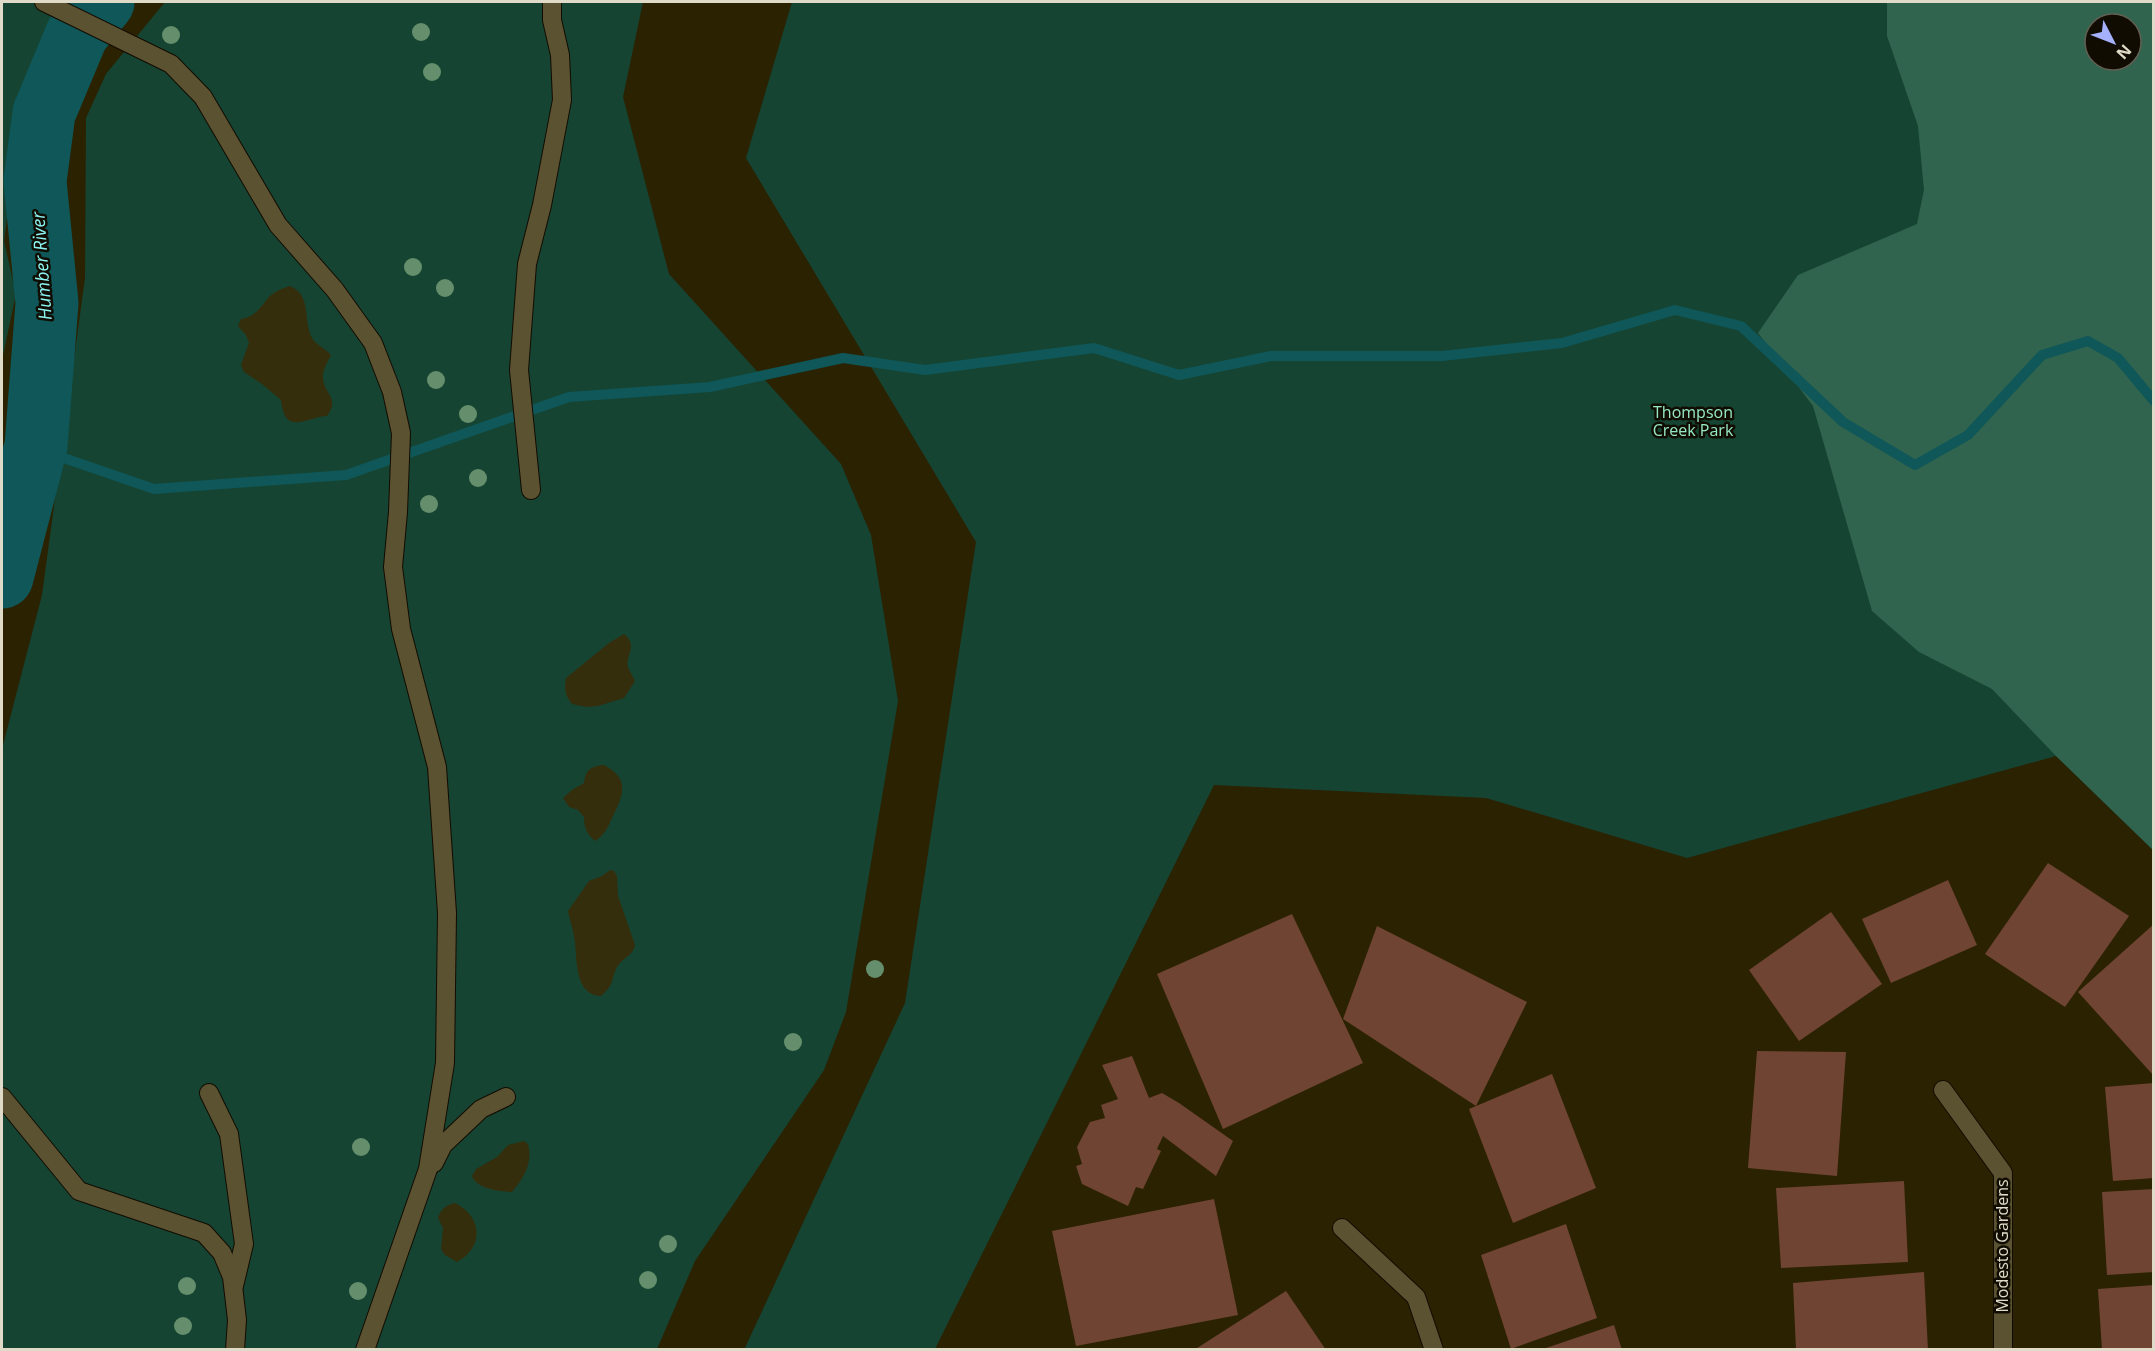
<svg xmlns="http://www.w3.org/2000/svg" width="2155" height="1351" font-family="'Open Sans',sans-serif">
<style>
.green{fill:#164432;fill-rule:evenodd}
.forest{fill:#30644e;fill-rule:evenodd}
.sand{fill:#352e0c}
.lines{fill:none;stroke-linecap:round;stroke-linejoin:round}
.stream{stroke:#0f5758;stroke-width:10}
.river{stroke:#0f5758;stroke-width:63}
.building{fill:#6f4432}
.service-casing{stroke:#120b00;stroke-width:20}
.minor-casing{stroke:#120b00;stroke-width:20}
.service{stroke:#5b5231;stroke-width:18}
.minor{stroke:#5b5231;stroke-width:18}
.tree{fill:#658f6c}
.labels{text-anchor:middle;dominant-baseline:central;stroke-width:5;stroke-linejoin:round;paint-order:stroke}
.park-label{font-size:16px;fill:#95e8c3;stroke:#100c02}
.street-label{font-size:16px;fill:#e0dbc9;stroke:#100c02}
.water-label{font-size:18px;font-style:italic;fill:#8cf3f3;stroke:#100c02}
</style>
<rect width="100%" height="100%" fill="#2b2202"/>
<g class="green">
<path d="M2,2H79L20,120L4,241L16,294L2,360Z"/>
<path d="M165,2H643L623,97L669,274L841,464L871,535L898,701L846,1012L824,1070L695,1261L657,1349H2V749L42,595L85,278L86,118L106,74Z"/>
<path d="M792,2H2153V850L2056,756L1687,858L1486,798L1214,785L935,1349L744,1350L905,1003L976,542L746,158ZM2095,24H2131V60H2095Z"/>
</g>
<path class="forest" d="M1887,2H2153V850L2056,756L1992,689L1919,652L1872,611L1813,406L1758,333L1798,275L1917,224L1924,190L1918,126L1887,36ZM2095,24H2131V60H2095Z"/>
<g class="sand">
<path d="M290,286C312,296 303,318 311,336C315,345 324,347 331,355C327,363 322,371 323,379C325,395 340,398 327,416C308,416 285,438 281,400L262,384L244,372L241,365L249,343L246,335L238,326L241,319C255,317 260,308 268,298C273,292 283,288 290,286Z"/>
<path d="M624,634C639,646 625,655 628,667C629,671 633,676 635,681L624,698L598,706L586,707L572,704C565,695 564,689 566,678L609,643Z"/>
<path d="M604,765C631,779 623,796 612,818C608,828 604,835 595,841C587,834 584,828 584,817L578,810L569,807L563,798L572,790L584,783C585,770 591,766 604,765Z"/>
<path d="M610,870L614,871L617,876L618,896L635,945C633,956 623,957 617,967C610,980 616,983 601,996C575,995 577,961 575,943C574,932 570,921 568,911L589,881L602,876Z"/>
<path d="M524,1141L528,1144C533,1163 524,1178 512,1192C498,1191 477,1189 472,1176L476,1169L497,1157L508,1145Z"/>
<path d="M455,1203C482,1216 485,1247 457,1262L445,1255L441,1249L443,1228L438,1218C441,1209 446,1205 455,1203Z"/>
</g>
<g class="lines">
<path class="stream" d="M36,446L58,456L154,489L346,475L569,397L710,387L843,358L925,370L1094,348L1179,375L1271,356H1442L1562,343L1675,310L1741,326L1843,422L1915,465L1968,435L2042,355L2088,341L2118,358L2154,401"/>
<path class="river" d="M2,577L36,446L47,303L35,181L44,113L77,34L103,2"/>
</g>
<g class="building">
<path d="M2048,863L2129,916L2065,1007L1985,954Z"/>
<path d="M1948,880L1977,945L1891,983L1862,919Z"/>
<path d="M1831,912L1882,984L1799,1041L1749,970Z"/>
<path d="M1292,914L1363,1063L1223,1129L1157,974Z"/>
<path d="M2154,924V1076L2078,992Z"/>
<path d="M1377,926L1527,1002L1476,1106L1343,1019Z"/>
<path d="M1757,1051L1846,1052L1837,1176L1748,1168Z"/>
<path d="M1132,1056L1149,1098L1162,1093L1179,1103L1233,1141L1216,1176L1163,1136L1157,1149L1161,1151L1143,1189L1136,1187L1128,1206L1082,1184L1076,1166L1082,1164L1077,1147L1090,1122L1105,1118L1101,1105L1118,1099L1102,1065Z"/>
<path d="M1552,1074L1596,1188L1513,1223L1469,1109Z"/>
<path d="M2154,1083V1178L2113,1181L2105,1087Z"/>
<path d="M1904,1181L1908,1262L1781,1268L1776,1188Z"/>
<path d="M2154,1189V1272L2107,1275L2102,1192Z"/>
<path d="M1214,1199L1238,1315L1076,1346L1052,1231Z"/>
<path d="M1566,1224L1597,1318L1511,1349L1481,1255Z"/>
<path d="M1924,1272L1928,1350H1796L1793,1283Z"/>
<path d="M2154,1285V1350H2102L2098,1289Z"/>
<path d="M1286,1291L1326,1350H1194Z"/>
<path d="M1614,1325L1622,1350H1543V1349Z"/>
</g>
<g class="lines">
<g class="service-casing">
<g id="service">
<path d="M44,2L171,64L203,97L278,225L335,290L373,343L392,392L401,433L398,512L393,567L401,629L437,767L447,913L445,1063L428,1169L365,1350"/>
<path d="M531,490L519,370L527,264L542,205L562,100L560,55L552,20V2"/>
<path d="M209,1093L229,1134L244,1244L234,1286"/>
<path d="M2,1097L79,1191L204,1233L222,1253L232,1277L237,1320L235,1350"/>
<path d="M434,1163L443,1145L481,1109L506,1097"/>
</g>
</g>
<g class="minor-casing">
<g id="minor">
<path d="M1943,1090L2003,1173V1350"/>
<path d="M1342,1228L1416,1297L1434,1350"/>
</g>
</g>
<use href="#service" class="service"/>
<use href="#minor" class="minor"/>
</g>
<g class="tree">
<circle cx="421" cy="32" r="9"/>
<circle cx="171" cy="35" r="9"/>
<circle cx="432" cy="72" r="9"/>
<circle cx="413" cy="267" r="9"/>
<circle cx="445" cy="288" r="9"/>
<circle cx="436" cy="380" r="9"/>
<circle cx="468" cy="414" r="9"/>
<circle cx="478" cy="478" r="9"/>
<circle cx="429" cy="504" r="9"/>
<circle cx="875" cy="969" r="9"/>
<circle cx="793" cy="1042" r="9"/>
<circle cx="361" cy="1147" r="9"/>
<circle cx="668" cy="1244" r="9"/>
<circle cx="648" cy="1280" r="9"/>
<circle cx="187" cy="1286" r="9"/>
<circle cx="358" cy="1291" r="9"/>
<circle cx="183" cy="1326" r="9"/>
</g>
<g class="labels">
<g class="park-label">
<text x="1693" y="412">Thompson<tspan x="1693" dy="18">Creek Park</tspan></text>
</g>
<g class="street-label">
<text transform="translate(2002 1246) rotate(-90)">Modesto Gardens</text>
</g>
<g class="water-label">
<text transform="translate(41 266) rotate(-94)">Humber River</text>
</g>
</g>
<rect width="2155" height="1351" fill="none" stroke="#e0dbc9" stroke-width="6"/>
<g transform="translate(2113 42) rotate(132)"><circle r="28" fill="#100c02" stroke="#635f52" stroke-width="1.5"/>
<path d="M0-4.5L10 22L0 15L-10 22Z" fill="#a5b1fc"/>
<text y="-9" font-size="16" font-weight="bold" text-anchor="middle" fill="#e0dbc9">N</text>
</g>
</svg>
